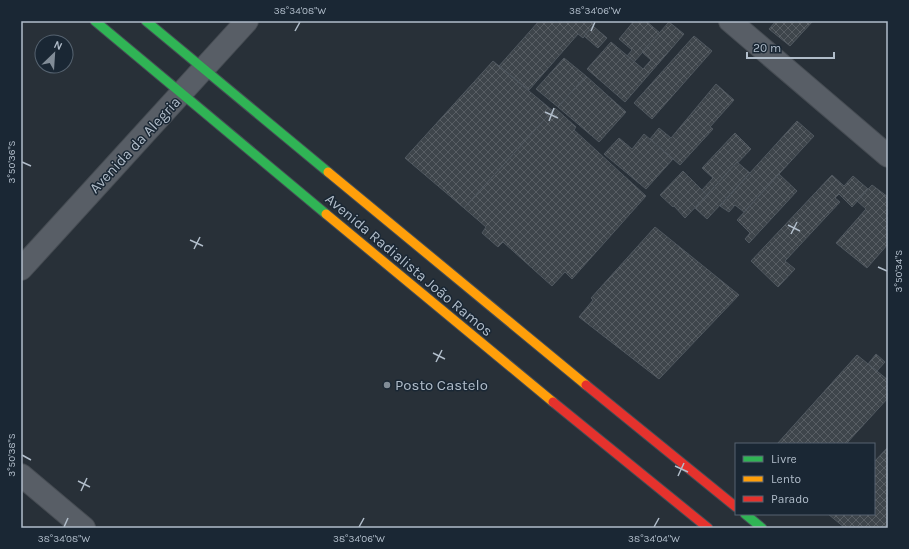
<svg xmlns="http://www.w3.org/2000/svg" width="909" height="549" font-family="Karla,sans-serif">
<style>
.building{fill:url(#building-cross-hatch);stroke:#505860}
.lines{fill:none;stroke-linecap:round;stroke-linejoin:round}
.street-casing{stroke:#464c53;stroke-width:24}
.fast-casing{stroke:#454d55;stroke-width:11}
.slow-casing{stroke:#454d55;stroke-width:11}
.jam-casing{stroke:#454d55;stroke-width:11}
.street{stroke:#585e66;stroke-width:22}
.fast{stroke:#30b455;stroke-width:9}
.slow{stroke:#ff9f0a;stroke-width:9}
.jam{stroke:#e5322d;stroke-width:9}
.ticks{fill:none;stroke:#b1bdca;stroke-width:1.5}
.poi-dot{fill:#818c97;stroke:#1a2734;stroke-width:1.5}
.labels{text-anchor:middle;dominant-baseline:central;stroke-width:3;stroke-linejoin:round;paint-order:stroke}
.street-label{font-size:15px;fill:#b1bdca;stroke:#1a2734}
.poi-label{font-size:15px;fill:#b1bdca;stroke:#1a2734;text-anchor:start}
.neatline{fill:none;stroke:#b1bdca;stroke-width:1.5}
.ticks-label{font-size:10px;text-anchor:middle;fill:#b1bdca}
</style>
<defs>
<pattern id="building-cross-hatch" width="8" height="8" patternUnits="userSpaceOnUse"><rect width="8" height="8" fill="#3e454b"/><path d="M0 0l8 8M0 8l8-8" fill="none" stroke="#585e64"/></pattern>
</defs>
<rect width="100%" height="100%" fill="#283038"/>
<g class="building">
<path d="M539,21H590L594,25L583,38L578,34L529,90L499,66Z"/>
<path d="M634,21H646L660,33L634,62L627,56L632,50L619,39Z"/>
<path d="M776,21H813L790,46L769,29Z"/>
<path d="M669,22L684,34L625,102L587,69L611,42L643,69L651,60L642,52Z"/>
<path d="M593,26L607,38L598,48L584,36Z"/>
<path d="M694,36L712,51L652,119L634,103Z"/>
<path d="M564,58L586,76L558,107L536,89Z"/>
<path d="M493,61L553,111L464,208L405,158Z"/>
<path d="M586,76L626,112L599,142L558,107Z"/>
<path d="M716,84L734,100L710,127L713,129L680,165L650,139L659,128L671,138Z"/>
<path d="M555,108L576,127L574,130L646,196L572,279L565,272L552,286L503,242L498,247L482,233L486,227L464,208Z"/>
<path d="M797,121L814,136L744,212L735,205L729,212L720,206Z"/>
<path d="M735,133L751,149L707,195L702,190L713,178L702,168Z"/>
<path d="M644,134L673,159L646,189L604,154L619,138L632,149Z"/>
<path d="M737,162L750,173L707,219L695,208Z"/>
<path d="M683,171L707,195L685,218L674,206L673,207L660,195Z"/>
<path d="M779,174L797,191L749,243L745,239L750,233L737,220Z"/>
<path d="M832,175L844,186L853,176L868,189L852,207L839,194L835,198L840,202L785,261L795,269L778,287L751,261Z"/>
<path d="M872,185L888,197V244L867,268L836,243L866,209L857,201Z"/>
<path d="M655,227L739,295L659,379L579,317L593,300L591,298Z"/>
<path d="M876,354L885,362L877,371L868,364Z"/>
<path d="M857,355L888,380V398L846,444H777Z"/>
<path d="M888,447V528H845L828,514H874V462Z"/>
</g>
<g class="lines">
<g class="street-casing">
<g id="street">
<path d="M730,21L888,156"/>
<path d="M21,269L247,21"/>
<path d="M21,475L84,528"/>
</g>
</g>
<g class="fast-casing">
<g id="fast">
<path d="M95,21L326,214"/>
<path d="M146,21L328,172"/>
<path d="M745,514L762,528"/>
</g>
</g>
<g class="slow-casing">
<g id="slow">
<path d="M328,172L586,385"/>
<path d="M326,214L553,402"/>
</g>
</g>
<g class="jam-casing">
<g id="jam">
<path d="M586,385L736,507"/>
<path d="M553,402L708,528"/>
</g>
</g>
<use href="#street" class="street"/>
<use href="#fast" class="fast"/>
<use href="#slow" class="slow"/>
<use href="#jam" class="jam"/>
</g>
<path class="ticks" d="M295,31L300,22M591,31L595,22M545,112L558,118M549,121L554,108M22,162L31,166M788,225L800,231M791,234L797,222M190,240L203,246M194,249L200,237M878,267L887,271M433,353L445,359M436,362L442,350M22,455L31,460M675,466L688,472M678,476L684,463M78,481L90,487M81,491L87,478M64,527L68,518M359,527L364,518M654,527L659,518"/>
<circle class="poi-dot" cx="387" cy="385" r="4"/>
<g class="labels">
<g class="street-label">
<text transform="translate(135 145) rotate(-47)">Avenida da Alegria</text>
<text transform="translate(409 265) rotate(40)">Avenida Radialista João Ramos</text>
</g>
<g class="poi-label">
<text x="395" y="385">Posto Castelo</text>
</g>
</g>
<rect width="909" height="549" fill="none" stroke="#1a2734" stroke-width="44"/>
<rect x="735" y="443" width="140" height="72" fill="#1a2734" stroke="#566370"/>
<rect x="743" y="456" width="20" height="6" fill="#30b455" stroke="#566370"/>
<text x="771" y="463" font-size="12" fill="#b1bdca">Livre</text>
<rect x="743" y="476" width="20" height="6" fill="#ff9f0a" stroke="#566370"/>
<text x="771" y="483" font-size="12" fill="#b1bdca">Lento</text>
<rect x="743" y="496" width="20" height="6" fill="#e5322d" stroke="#566370"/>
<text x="771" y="503" font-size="12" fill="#b1bdca">Parado</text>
<g transform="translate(54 54) rotate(25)"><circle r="19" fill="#1a2734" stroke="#566370"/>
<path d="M0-3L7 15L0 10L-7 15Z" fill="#818c97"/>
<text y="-6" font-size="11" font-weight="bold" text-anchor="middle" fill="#b1bdca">N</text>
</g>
<path d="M747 52v6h87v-6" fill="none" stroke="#b1bdca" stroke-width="2"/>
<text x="753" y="52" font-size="12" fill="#b1bdca" stroke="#1a2734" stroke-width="3" paint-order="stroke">20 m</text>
<rect x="22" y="22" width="865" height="505" class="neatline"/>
<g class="ticks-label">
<text x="300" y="14">38°34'08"W</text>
<text x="595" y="14">38°34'06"W</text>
<text transform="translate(11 162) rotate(-90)" y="4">3°50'36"S</text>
<text transform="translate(898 271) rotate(-90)" y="4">3°50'34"S</text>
<text transform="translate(11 455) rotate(-90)" y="4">3°50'38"S</text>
<text x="64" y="542">38°34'08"W</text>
<text x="359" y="542">38°34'06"W</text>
<text x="654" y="542">38°34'04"W</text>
</g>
</svg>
